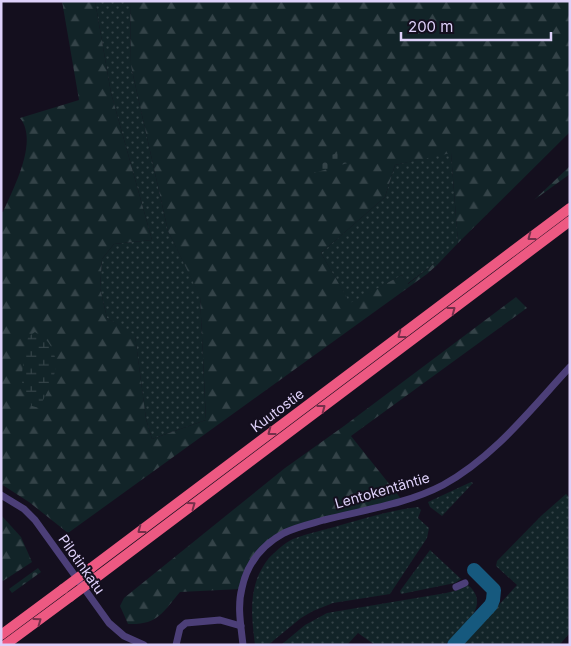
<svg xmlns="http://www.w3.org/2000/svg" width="571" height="646" font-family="Inter,sans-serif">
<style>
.grass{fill:url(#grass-dots)}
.forest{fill:url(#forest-firs)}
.wetland{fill:url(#wetland-marsh)}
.cemetery{fill:url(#cemetery-stones)}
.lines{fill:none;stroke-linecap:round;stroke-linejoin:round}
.taxiway{stroke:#16597e;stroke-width:14}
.minor{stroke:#4c3f78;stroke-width:7}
.highway{stroke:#ed5982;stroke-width:10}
.highway-bridge{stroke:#ed5982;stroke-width:10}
.oneway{stroke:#76304b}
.labels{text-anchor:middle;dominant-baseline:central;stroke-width:4;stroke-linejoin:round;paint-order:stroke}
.street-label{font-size:14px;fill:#ded1fa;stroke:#140f1e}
</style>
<defs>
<pattern id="grass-dots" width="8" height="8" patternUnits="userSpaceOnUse" patternTransform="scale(1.25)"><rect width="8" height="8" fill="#122428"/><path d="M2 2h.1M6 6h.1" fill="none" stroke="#344348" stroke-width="1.8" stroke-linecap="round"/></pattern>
<pattern id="forest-firs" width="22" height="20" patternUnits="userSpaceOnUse" patternTransform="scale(1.25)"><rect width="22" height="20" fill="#122428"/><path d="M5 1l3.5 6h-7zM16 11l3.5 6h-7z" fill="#344348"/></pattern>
<pattern id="wetland-marsh" width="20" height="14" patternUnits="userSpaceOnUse" patternTransform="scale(1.25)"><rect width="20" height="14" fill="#122428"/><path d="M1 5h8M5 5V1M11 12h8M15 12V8" fill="none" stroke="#344348"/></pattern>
<pattern id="cemetery-stones" width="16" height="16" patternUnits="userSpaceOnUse" patternTransform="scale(1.25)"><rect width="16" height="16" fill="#122428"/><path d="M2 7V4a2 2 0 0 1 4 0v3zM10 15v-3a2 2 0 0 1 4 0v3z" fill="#344348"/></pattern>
</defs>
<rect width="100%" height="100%" fill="#140f1e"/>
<g class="grass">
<path d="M95,1H130L131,66L168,231L200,295L206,420L152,439L146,419L135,336L107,318L100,288L102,259L114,244L152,240L111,93Z"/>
<path d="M451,152L458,243L437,265L435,263L407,284L402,275L350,304L321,253L385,197L395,165Z"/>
<path d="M471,482L473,483L442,516L430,507L428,502Z"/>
<path d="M566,494L570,498V633L559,645H462L517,585L496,566L497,561L541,516Z"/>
<path d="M418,507L421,510L418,518L429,528L427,538L390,594L333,603L313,611L301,618L268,645H255C251,613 248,584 269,558C276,551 284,543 293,539C308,533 325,530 341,525C366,518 392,510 418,507Z"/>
<path d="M430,550L461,579L455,583L401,594L400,591Z"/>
<path d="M468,585C493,606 460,629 445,645H375L358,633L347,645H281L305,625L327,613L446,593L458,590Z"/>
</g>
<g class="forest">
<path d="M62,1H95L111,93L152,240L114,244L102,259L100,288L107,318L135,335L146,419L152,439L206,420L200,296L168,231L131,66L130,1H570V132L458,243L451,153L395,165L385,197L321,253L350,303L402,275L408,284L435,263L437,265L427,274L68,533L29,502L1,484V212H3C13,189 39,141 20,118L79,100Z"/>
<path d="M570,166V174L534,200Z"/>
<path d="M516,297L527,308L351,436L402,500L293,529L261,550L241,589L180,592C162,613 158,625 128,624L120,606L124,598L285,468L344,426Z"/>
<path d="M1,515L21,537L32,562L3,581L1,580Z"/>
</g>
<path class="wetland" d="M35,332C39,335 45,338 48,342C65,365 50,387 39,408L32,406C29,400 24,393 23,387C19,371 27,353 28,337Z"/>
<g class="cemetery">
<path d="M349,150L351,162L314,173L310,161Z"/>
<path d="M38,568L41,572L12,593L9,589Z"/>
</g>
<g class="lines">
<path class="taxiway" d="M454,645L491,605L493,600L494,590L474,570"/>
<g class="minor">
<path d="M1,495L24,509L35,520L109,623L124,636L144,645"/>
<path d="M456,587L465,583"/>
<path d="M176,645L180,628L186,623L220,620L241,626"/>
<path d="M243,645C241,626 237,606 242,588C247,564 262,545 284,533C296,527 310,524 324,520C363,510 407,504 443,485C494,457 531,409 570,367"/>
</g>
<g class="highway">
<path d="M91,568L570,208"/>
<path d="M97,577L570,221"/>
<path d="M1,635L63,589"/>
<path d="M5,645L70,597"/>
</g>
<g class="highway-bridge">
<path d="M63,589L91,568"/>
<path d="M70,597L97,577"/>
</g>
</g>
<defs><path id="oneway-chevron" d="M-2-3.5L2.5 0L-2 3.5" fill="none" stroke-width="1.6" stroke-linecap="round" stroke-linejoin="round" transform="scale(1.25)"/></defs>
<g class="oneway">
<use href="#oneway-chevron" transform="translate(531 237) rotate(143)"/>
<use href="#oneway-chevron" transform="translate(452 310) rotate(-37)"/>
<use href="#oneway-chevron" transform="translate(401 335) rotate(143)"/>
<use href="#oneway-chevron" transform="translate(322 408) rotate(-37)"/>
<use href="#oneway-chevron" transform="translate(271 432) rotate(143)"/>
<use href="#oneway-chevron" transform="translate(192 505) rotate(-36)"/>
<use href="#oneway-chevron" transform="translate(141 530) rotate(143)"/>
<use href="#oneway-chevron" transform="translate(38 621) rotate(-36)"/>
</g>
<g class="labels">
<g class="street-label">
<text transform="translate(277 410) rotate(-37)">Kuutostie</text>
<text transform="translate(382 490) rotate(-16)">Lentokentäntie</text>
<text transform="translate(82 564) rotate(55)">Pilotinkatu</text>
</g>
</g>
<rect width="571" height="646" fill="none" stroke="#ded1fa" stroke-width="5"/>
<path d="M401 32v8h150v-8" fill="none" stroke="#ded1fa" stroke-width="2.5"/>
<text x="408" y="32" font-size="15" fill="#ded1fa" stroke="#140f1e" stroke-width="4" paint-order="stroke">200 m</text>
</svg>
